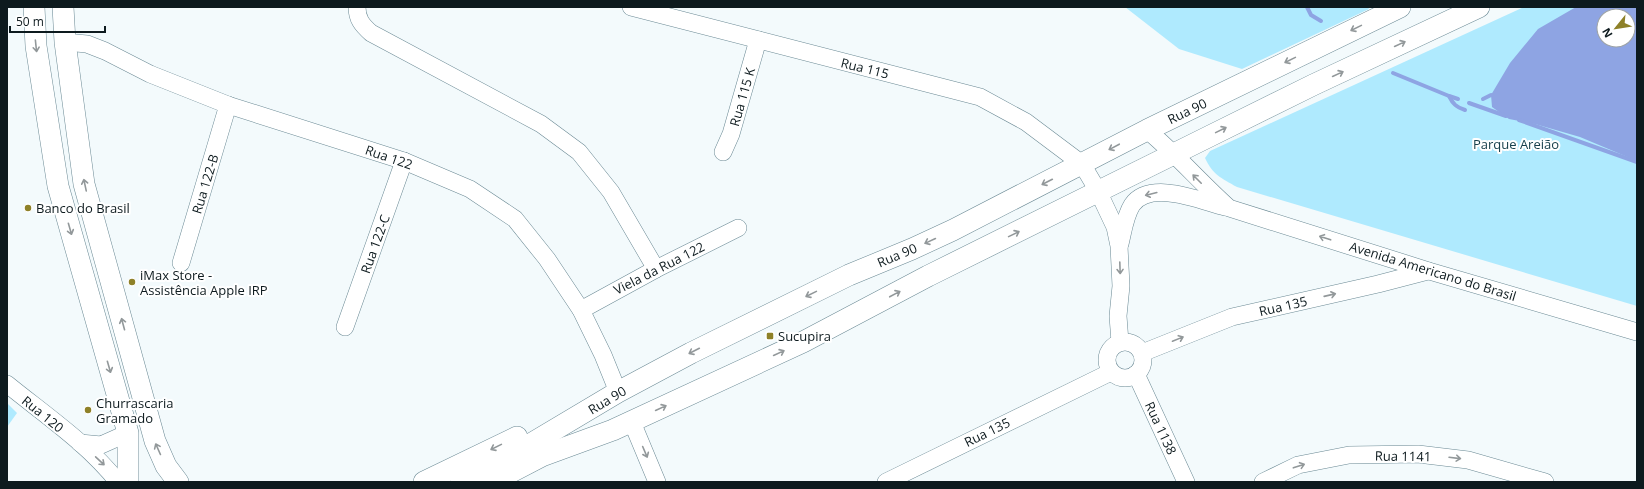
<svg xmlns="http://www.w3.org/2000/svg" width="1644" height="489" font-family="'Open Sans',sans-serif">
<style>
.green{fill:#afeafe;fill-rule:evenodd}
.water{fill:#8ea4e3;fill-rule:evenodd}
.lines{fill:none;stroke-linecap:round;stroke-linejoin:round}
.stream{stroke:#8ea4e3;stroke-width:4}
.minor-casing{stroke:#6a8994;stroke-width:18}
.major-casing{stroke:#6a8994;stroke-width:22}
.minor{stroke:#fff;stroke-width:17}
.major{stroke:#fff;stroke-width:21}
.oneway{stroke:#92989a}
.poi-dot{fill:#8e8128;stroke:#fff;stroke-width:1.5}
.labels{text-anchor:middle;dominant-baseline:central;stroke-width:4;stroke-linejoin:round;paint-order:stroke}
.street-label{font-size:13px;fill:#0d1a1e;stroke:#fff}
.park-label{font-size:13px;fill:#18414d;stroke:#fff}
.poi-label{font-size:13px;fill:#0d1a1e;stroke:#fff;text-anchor:start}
</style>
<rect width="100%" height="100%" fill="#f3fafc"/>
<g class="green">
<path d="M1125,7H1368L1369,9L1242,69L1179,49Z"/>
<path d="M1524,7H1637V306L1237,187C1221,178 1213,175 1205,158L1210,151ZM1604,16H1628V40H1604Z"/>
<path d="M7,403L17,413L7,427Z"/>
</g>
<path class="water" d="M1576,7H1637V161L1580,137L1535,124L1509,119L1492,107L1491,95L1510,63L1538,29ZM1604,16H1628V40H1604Z"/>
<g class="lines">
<g class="stream">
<path d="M1307,7L1311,15L1321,21"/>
<path d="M1393,73L1449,96C1453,104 1456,107 1465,110"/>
<path d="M1449,96L1458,99"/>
<path d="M1483,99L1491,95"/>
<path d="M1469,103L1506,116"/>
<path d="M1519,120L1637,162"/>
</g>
<g class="minor-casing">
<g id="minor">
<path d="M357,7C357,19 362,25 371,33L541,124L579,152L611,192L656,269"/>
<path d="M631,7L980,97L1026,122L1082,164L1098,191L1115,227L1119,246L1121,286L1118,316L1120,342"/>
<path d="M65,42L87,44L105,51L150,74L228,105L404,161L470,189L515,219L547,259L581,310L603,355L618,392"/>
<path d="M1147,130C1176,154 1201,183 1229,208L1429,271L1637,332"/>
<path d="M723,152L731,134L758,40"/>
<path d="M1120,244C1123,232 1125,216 1132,205C1150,179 1201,201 1225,207"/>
<path d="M181,263L228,105"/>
<path d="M581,310L656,269L738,228"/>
<path d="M345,327L404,161"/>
<circle cx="1125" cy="360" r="18"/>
<path d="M1142,353L1232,317L1378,284L1428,271"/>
<path d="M1136,374L1186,482"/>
<path d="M7,384C45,415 87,443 118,482"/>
<path d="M632,422L657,482"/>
<path d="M80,443L101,445L128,433"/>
<path d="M886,482L1111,372"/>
<path d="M1263,482L1298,465L1349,455L1418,454L1468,460L1545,482"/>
</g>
</g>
<g class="major-casing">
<g id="major">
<path d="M34,7L36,46L58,186L128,433V482"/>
<path d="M63,7L65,42L84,184L155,441L166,466L178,482"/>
<path d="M424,482L517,437"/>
<path d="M461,482L502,461L618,392L691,353L849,275L912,249L953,230L1147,130L1400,7"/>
<path d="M492,482L542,456L613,430L803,342L928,276L1210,136L1313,85L1479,7"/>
</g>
</g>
<use href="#minor" class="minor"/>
<use href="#major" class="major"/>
</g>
<defs><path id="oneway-shaft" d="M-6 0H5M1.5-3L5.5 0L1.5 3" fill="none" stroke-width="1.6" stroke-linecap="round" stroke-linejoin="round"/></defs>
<g class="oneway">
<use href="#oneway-shaft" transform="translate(1356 28) rotate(154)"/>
<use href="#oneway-shaft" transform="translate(1400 44) rotate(-25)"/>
<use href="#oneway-shaft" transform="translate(36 46) rotate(84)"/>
<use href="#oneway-shaft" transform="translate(1290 60) rotate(154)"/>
<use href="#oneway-shaft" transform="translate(1338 74) rotate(-25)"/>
<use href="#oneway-shaft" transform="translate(1221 130) rotate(-26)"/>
<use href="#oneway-shaft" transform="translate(1114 147) rotate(152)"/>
<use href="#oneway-shaft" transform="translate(1197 179) rotate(-135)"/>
<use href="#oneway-shaft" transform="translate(1047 182) rotate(153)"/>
<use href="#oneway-shaft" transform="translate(85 185) rotate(-102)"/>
<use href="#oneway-shaft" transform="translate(1151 194) rotate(166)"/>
<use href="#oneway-shaft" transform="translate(70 229) rotate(74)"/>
<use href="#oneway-shaft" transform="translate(1014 234) rotate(-26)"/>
<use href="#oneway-shaft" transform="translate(1325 238) rotate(-162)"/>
<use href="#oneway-shaft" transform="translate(930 241) rotate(155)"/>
<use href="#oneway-shaft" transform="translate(1120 268) rotate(88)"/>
<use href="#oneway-shaft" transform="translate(811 294) rotate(154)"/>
<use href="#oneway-shaft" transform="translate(895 294) rotate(-28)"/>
<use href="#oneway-shaft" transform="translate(1330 295) rotate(-13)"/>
<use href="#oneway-shaft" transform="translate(123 324) rotate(-105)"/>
<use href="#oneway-shaft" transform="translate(1178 339) rotate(-22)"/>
<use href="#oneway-shaft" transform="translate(694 351) rotate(153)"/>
<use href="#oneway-shaft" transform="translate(779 353) rotate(-25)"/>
<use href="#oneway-shaft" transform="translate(109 367) rotate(74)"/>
<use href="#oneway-shaft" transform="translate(661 408) rotate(-25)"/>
<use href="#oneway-shaft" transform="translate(496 447) rotate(154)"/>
<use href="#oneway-shaft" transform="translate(158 449) rotate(-114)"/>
<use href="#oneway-shaft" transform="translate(645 452) rotate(67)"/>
<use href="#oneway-shaft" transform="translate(1455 458) rotate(7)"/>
<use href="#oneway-shaft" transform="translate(100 461) rotate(43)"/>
<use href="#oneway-shaft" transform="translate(1299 466) rotate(-18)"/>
</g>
<g class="poi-dot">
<circle cx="28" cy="208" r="4"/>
<circle cx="132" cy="282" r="4"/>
<rect x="766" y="332" width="8" height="8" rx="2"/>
<circle cx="88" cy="410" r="4"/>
</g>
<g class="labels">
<g class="street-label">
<text transform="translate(865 68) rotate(14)">Rua 115</text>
<text transform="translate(742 97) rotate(-74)">Rua 115 K</text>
<text transform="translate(1187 111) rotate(-26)">Rua 90</text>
<text transform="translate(389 157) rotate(19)">Rua 122</text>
<text transform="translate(205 184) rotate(-73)">Rua 122-B</text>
<text transform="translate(375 244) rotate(-70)">Rua 122-C</text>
<text transform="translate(897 255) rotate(-23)">Rua 90</text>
<text transform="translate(659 268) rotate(-27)">Viela da Rua 122</text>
<text transform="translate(1433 271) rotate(17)">Avenida Americano do Brasil</text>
<text transform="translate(1283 306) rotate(-13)">Rua 135</text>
<text transform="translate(607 400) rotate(-31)">Rua 90</text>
<text transform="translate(43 414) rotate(39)">Rua 120</text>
<text transform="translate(1161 428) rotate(65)">Rua 1138</text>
<text transform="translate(987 432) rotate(-26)">Rua 135</text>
<text transform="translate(1403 456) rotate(1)">Rua 1141</text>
</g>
<g class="park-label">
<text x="1516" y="144">Parque Areião</text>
</g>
<g class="poi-label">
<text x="36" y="208">Banco do Brasil</text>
<text x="140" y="275">iMax Store -<tspan x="140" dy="15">Assistência Apple IRP</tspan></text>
<text x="778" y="336">Sucupira</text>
<text x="96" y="403">Churrascaria<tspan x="96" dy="15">Gramado</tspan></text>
</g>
</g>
<rect width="1644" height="489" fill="none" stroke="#0d1a1e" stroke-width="16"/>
<g transform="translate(1616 28) rotate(240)"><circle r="19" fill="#ffffff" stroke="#9ea3a5"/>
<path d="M0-3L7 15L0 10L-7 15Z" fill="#8e8128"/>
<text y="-6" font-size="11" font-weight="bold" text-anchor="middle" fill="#0d1a1e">N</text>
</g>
<path d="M10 26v6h95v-6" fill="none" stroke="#0d1a1e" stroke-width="2"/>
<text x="16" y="26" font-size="12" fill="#0d1a1e" stroke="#ffffff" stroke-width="3" paint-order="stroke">50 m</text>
</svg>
